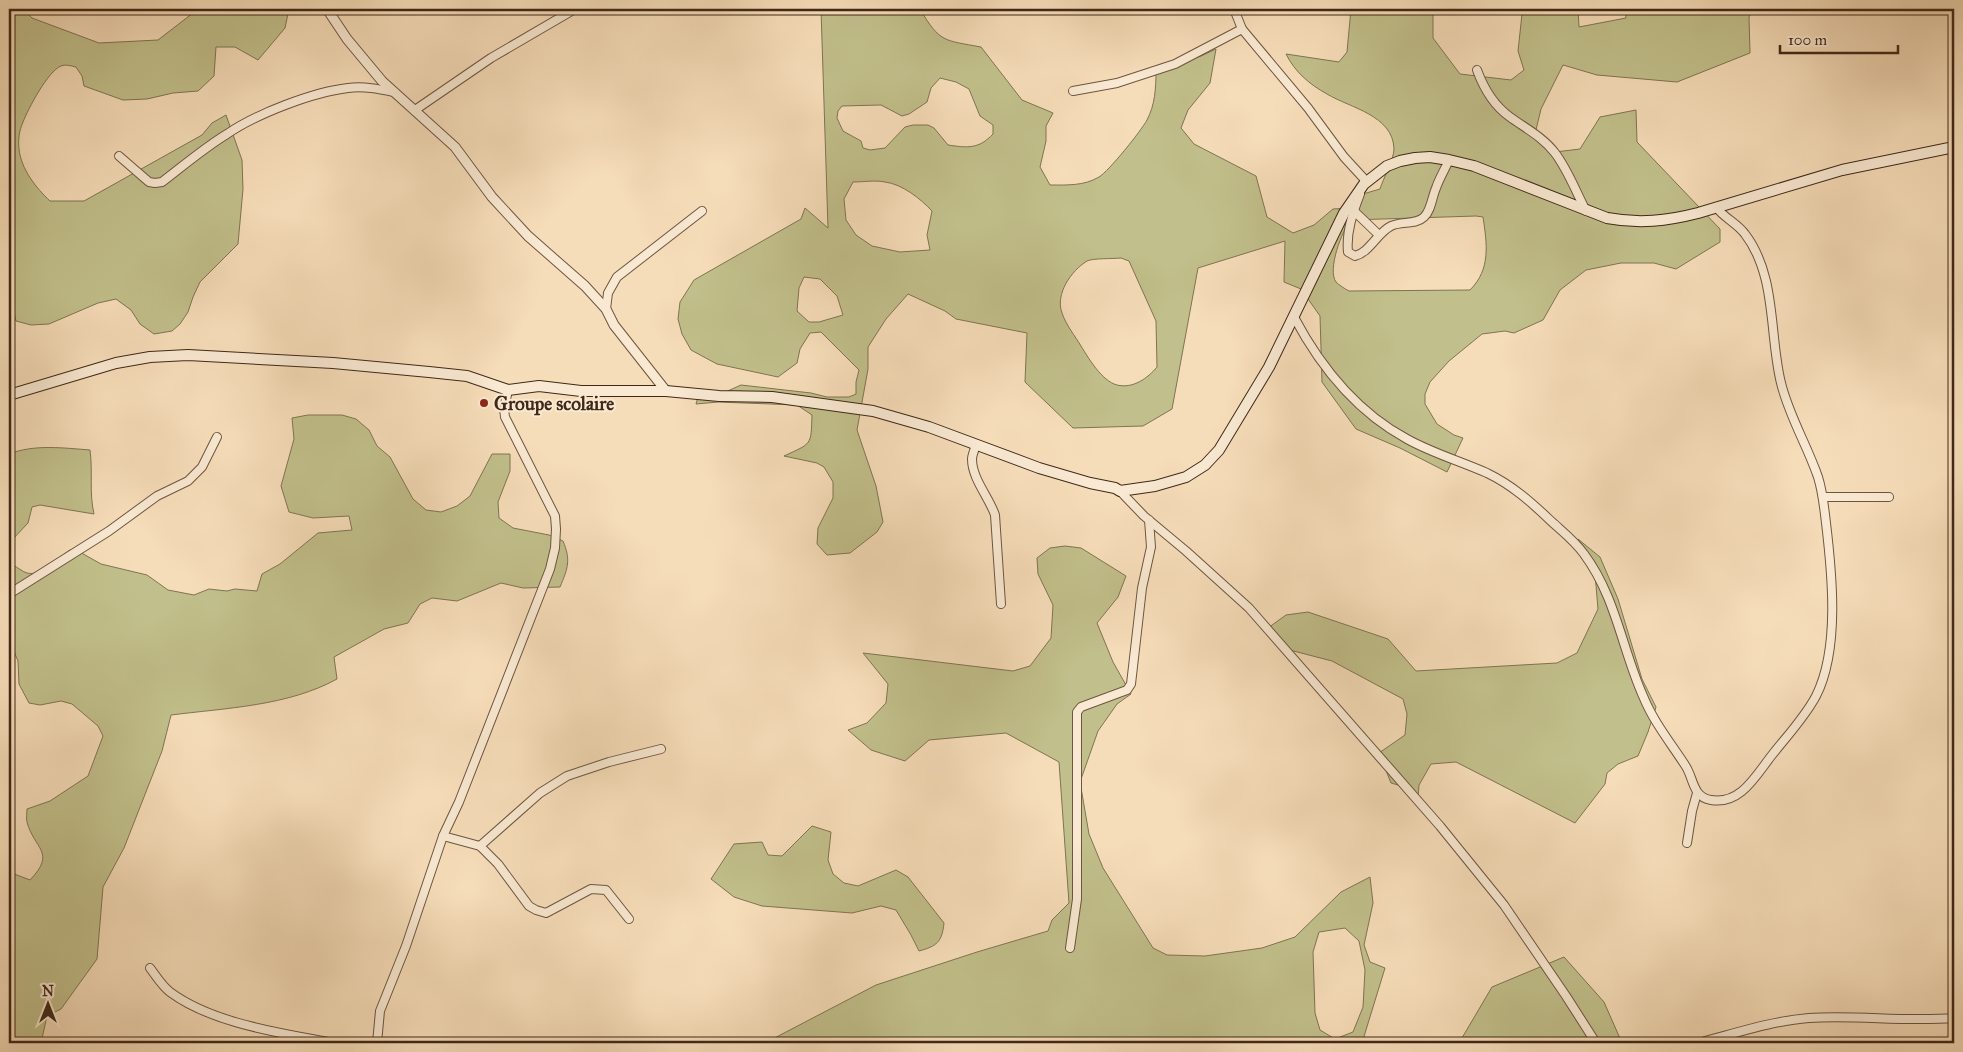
<svg xmlns="http://www.w3.org/2000/svg" width="1963" height="1052" font-family="'IM FELL Great Primer',serif">
<style>
.green{fill:#c1bf8b;stroke:#807452;fill-rule:evenodd}
.lines{fill:none;stroke-linecap:round;stroke-linejoin:round}
.minor-casing{stroke:#6e5540;stroke-width:10}
.tertiary-casing{stroke:#6e5540;stroke-width:11}
.secondary-casing{stroke:#402818;stroke-width:12}
.minor{stroke:#f9e9d2;stroke-width:8}
.tertiary{stroke:#f9e9d2;stroke-width:9}
.secondary{stroke:#f9e9d2;stroke-width:10}
.poi-dot{fill:#8f2418;stroke:#f9e9d2;stroke-width:2}
.labels{text-anchor:middle;dominant-baseline:central;stroke-width:4;stroke-linejoin:round;paint-order:stroke}
.poi-label{font-size:19px;font-weight:bold;fill:#402818;stroke:#f9e9d2;text-anchor:start}
</style>
<rect width="100%" height="100%" fill="#f6ddb9"/>
<filter id="stains"><feTurbulence type="fractalNoise" baseFrequency=".004" numOctaves="4"/><feColorMatrix values="0 0 0 0 .2 0 0 0 0 .09 0 0 0 0 .02 0 0 0 .5 -.17"/></filter>
<radialGradient id="worn" r=".72"><stop offset=".6" stop-color="#630" stop-opacity="0"/><stop offset="1" stop-color="#630" stop-opacity=".3"/></radialGradient>
<g class="green">
<path d="M9,9H23L32,18L99,43L158,40L193,13L195,9H289L285,28L258,60L235,47H216L214,76L198,91L173,93L147,99L123,100L84,86L82,76L76,67C71,66 66,64 61,66C48,71 28,109 23,122C19,131 18,140 19,149C21,169 36,188 50,201H84L202,135L212,123L226,115L242,160L243,189L238,244L200,282L193,297L188,312L180,324L172,331L154,334L140,324L131,310L116,299L98,303L49,324L31,325L16,321L9,292Z"/>
<path d="M821,9H920C940,43 944,40 981,47L1022,100L1053,113L1046,126V141L1040,167L1050,185C1067,185 1084,186 1099,177C1109,171 1141,131 1147,120C1155,105 1156,88 1156,71L1201,56L1216,49L1210,83L1188,110L1181,128L1194,144L1256,176L1267,217L1293,233L1314,225L1333,209L1350,208L1363,194L1380,189C1383,179 1394,159 1394,149C1393,115 1350,108 1327,94C1309,84 1295,72 1286,54L1339,62L1347,52L1351,9H1433V38L1460,74L1511,80L1524,70L1518,51L1522,14L1519,9H1578L1579,27L1626,18L1625,9H1753L1749,17L1750,53L1677,82L1597,75L1563,65L1541,109L1535,134L1555,152L1580,149L1600,117L1636,110L1637,142L1720,229V242L1676,269L1654,263H1621L1586,270L1560,290L1543,320L1514,333L1505,331L1482,334L1449,361L1430,382L1425,394V404L1437,424L1454,435L1463,438L1447,472L1400,448L1356,429L1322,382L1320,316L1301,289L1284,282L1285,241L1198,268L1172,409L1143,426L1073,428L1025,382L1027,333L956,319L945,311L908,294L886,319L868,347V369L857,430L876,486L883,522L877,532L850,553L827,555L817,544L818,528L833,498V482L824,467L817,463L784,456C812,443 811,446 812,415L797,405L718,402L696,404L698,397L719,395L741,385L811,393L827,397H849L856,394V382L859,370L821,332L810,333L800,349L797,363L778,377L717,364L691,350L682,334L678,319L680,302L694,280L801,219L805,208L828,228ZM940,78L956,82L969,89L980,116L993,125V134C979,149 968,148 948,145L934,128L928,125H913L905,127L885,148L870,150L863,148L861,141L843,131L837,118L838,111L842,106L881,105L902,116L909,114L927,102L931,88ZM853,182C864,182 875,180 885,182C902,184 921,199 932,211L927,235L930,250L900,252L872,246L856,235L846,220L844,199ZM1476,216L1483,217C1487,244 1491,269 1470,290L1349,291C1345,289 1339,285 1336,282C1327,270 1342,230 1351,220ZM1121,258L1129,261L1156,321L1157,367C1148,378 1133,389 1117,385C1102,381 1089,359 1081,346C1075,336 1066,325 1062,313C1055,294 1071,271 1087,261C1093,258 1113,259 1121,258ZM804,277L820,279L837,296L843,315L819,322H809L797,311L799,288Z"/>
<path d="M308,415H342L356,419L369,430L377,446L390,457L413,499L426,510L441,512L457,506L470,496L492,454H510V471L498,502L499,518L513,528L549,535L563,541C571,560 568,568 560,587L523,588L501,583L457,601L432,598L420,604L408,623L384,629L334,657L337,679C288,706 226,708 171,715L162,751L124,848L103,887L97,959L61,1009L47,1016L41,1043H9V872L30,880C57,852 34,849 27,822C26,818 27,813 27,809L50,801L88,776L103,736L98,726L72,704L61,701L40,705L29,703L19,684L18,661L9,640V454C34,444 64,448 90,450C93,472 89,493 94,514L40,505L32,507L28,523L11,541L13,565C17,567 23,572 27,573C44,577 58,557 70,550L78,551L101,564L147,575L168,590L194,595L209,589L227,591L235,589L257,591L262,574L280,564L318,533L352,530L349,516L313,518L289,512L281,486L294,439L292,418Z"/>
<path d="M1578,539L1600,557L1618,599L1642,679L1656,707L1648,732L1638,756L1618,764L1607,773L1605,784L1575,823L1456,762L1431,764L1419,785L1418,798L1398,785L1391,783L1379,753L1405,735L1407,714L1403,699L1332,661L1282,648L1268,628L1286,615L1308,612L1388,639L1416,671L1557,663L1577,653L1598,609L1594,562Z"/>
<path d="M1065,546L1081,548L1126,576L1118,597L1097,623L1113,662L1131,694L1117,704L1098,731L1080,782L1089,834L1103,868L1153,948L1167,955L1205,956L1262,948L1295,937L1341,892L1370,877L1373,903L1364,945L1370,962L1385,968L1362,1043H983L961,1038L960,1043H765L876,985L977,952L1048,931L1052,920L1069,903L1059,762L1006,733L929,740L905,761L871,750L848,730L867,723L886,703L888,684L863,653L1013,671L1030,666L1051,638L1053,605L1038,574L1037,558L1050,548ZM1345,928L1359,941L1365,970L1363,1007L1353,1032L1335,1039L1320,1030L1315,1013L1313,952L1319,932Z"/>
<path d="M812,826L831,832L828,860L833,874L844,883L858,886L896,870L908,877L944,923C942,942 937,946 919,951L911,935L896,910L881,906L852,913L762,906L734,897L711,879L734,844L762,842L768,855L782,856Z"/>
<path d="M1564,957L1604,1002L1622,1043H1459L1492,987Z"/>
</g>
<g class="lines">
<g class="minor-casing">
<g id="minor">
<path d="M1234,9L1242,29L1308,108L1344,157L1367,182"/>
<path d="M1477,70C1484,89 1493,105 1510,117C1525,128 1543,137 1555,153C1568,170 1576,192 1586,211"/>
<path d="M1073,91L1117,83L1175,64L1242,29"/>
<path d="M415,110L491,58L575,9"/>
<path d="M119,156L149,182L155,183L162,182C183,166 204,148 227,134C256,114 313,92 348,88C364,86 379,89 394,92"/>
<path d="M1360,194C1353,212 1346,232 1348,252L1355,256C1370,252 1377,233 1391,226C1401,221 1416,225 1424,217C1431,211 1432,197 1436,188C1439,179 1445,169 1449,160"/>
<path d="M1354,211L1379,235"/>
<path d="M606,309L608,293L617,277L702,211"/>
<path d="M1294,317C1320,366 1357,412 1407,439C1432,453 1460,461 1487,473C1512,485 1531,502 1551,521C1563,532 1575,541 1584,554C1616,597 1622,649 1643,696C1653,721 1670,742 1685,765C1694,778 1692,797 1711,800C1741,805 1756,775 1772,755C1787,736 1805,717 1816,696C1840,649 1832,573 1826,523C1824,507 1823,493 1818,477C1807,445 1789,416 1781,383C1769,335 1777,276 1745,234C1737,223 1724,218 1716,207"/>
<path d="M976,444C975,449 972,455 972,459C972,479 989,497 995,515L1001,604"/>
<path d="M1120,491L1144,516L1186,551L1249,608L1440,826L1504,905L1566,996L1596,1043"/>
<path d="M1824,497H1889"/>
<path d="M9,594L109,531L157,496L188,481L202,467L217,437"/>
<path d="M443,836L480,846L498,864L529,906L536,910L546,913L591,889L606,890L629,919"/>
<path d="M1687,843L1692,811L1697,793"/>
<path d="M480,846L540,793L567,776L609,762L661,749"/>
<path d="M1070,948L1077,899V712L1081,707L1127,690L1131,684L1142,588L1151,547L1149,520"/>
<path d="M150,968C156,976 162,986 170,992C213,1024 282,1033 334,1043"/>
<path d="M377,1043L380,1011L406,946L443,836L459,802L550,569L555,548L556,529L555,516L505,417L504,409L508,390"/>
<path d="M1697,1043C1733,1034 1771,1021 1809,1018C1857,1015 1906,1022 1954,1018"/>
</g>
</g>
<g class="tertiary-casing">
<path id="tertiary" d="M327,9L347,39L382,81L455,147L492,197L528,236L585,286L606,309L614,325L666,391"/>
</g>
<g class="secondary-casing">
<path id="secondary" d="M9,395L116,363L150,357L188,355L333,363L429,372L467,376L508,390L539,386L581,391H666L719,396L772,397L873,411L929,427L1039,468L1090,483L1115,488L1120,491L1155,486L1186,477L1205,465L1219,450L1269,367L1344,213L1364,184L1387,166L1400,161L1415,158L1430,157L1449,160L1474,166L1607,218C1639,224 1667,221 1698,213L1842,170L1954,147"/>
</g>
<use href="#minor" class="minor"/>
<use href="#tertiary" class="tertiary"/>
<use href="#secondary" class="secondary"/>
</g>
<circle class="poi-dot" cx="484" cy="403" r="5"/>
<g class="labels">
<g class="poi-label">
<text x="494" y="403">Groupe scolaire</text>
</g>
</g>
<rect width="1963" height="1052" fill="none" stroke="#f6ddb9" stroke-width="30"/>
<rect x="10" y="10" width="1943" height="1032" fill="none" stroke="#402818" stroke-width="2.5"/>
<rect x="15" y="15" width="1933" height="1022" fill="none" stroke="#402818"/>
<g transform="translate(48 1004)" stroke="#f9e9d2" stroke-width="4" paint-order="stroke">
<path d="M0-4L9 19L0 12L-9 19Z" fill="#402818"/>
<text y="-8" font-size="14" font-weight="bold" text-anchor="middle" fill="#402818">N</text>
</g>
<path d="M1780 45v8h118v-8" fill="none" stroke="#402818" stroke-width="2.5"/>
<text x="1788" y="45" font-size="15" fill="#402818" stroke="#f9e9d2" stroke-width="4" paint-order="stroke">100 m</text>
<rect width="100%" height="100%" filter="url(#stains)"/>
<rect width="100%" height="100%" fill="url(#worn)"/>
</svg>
